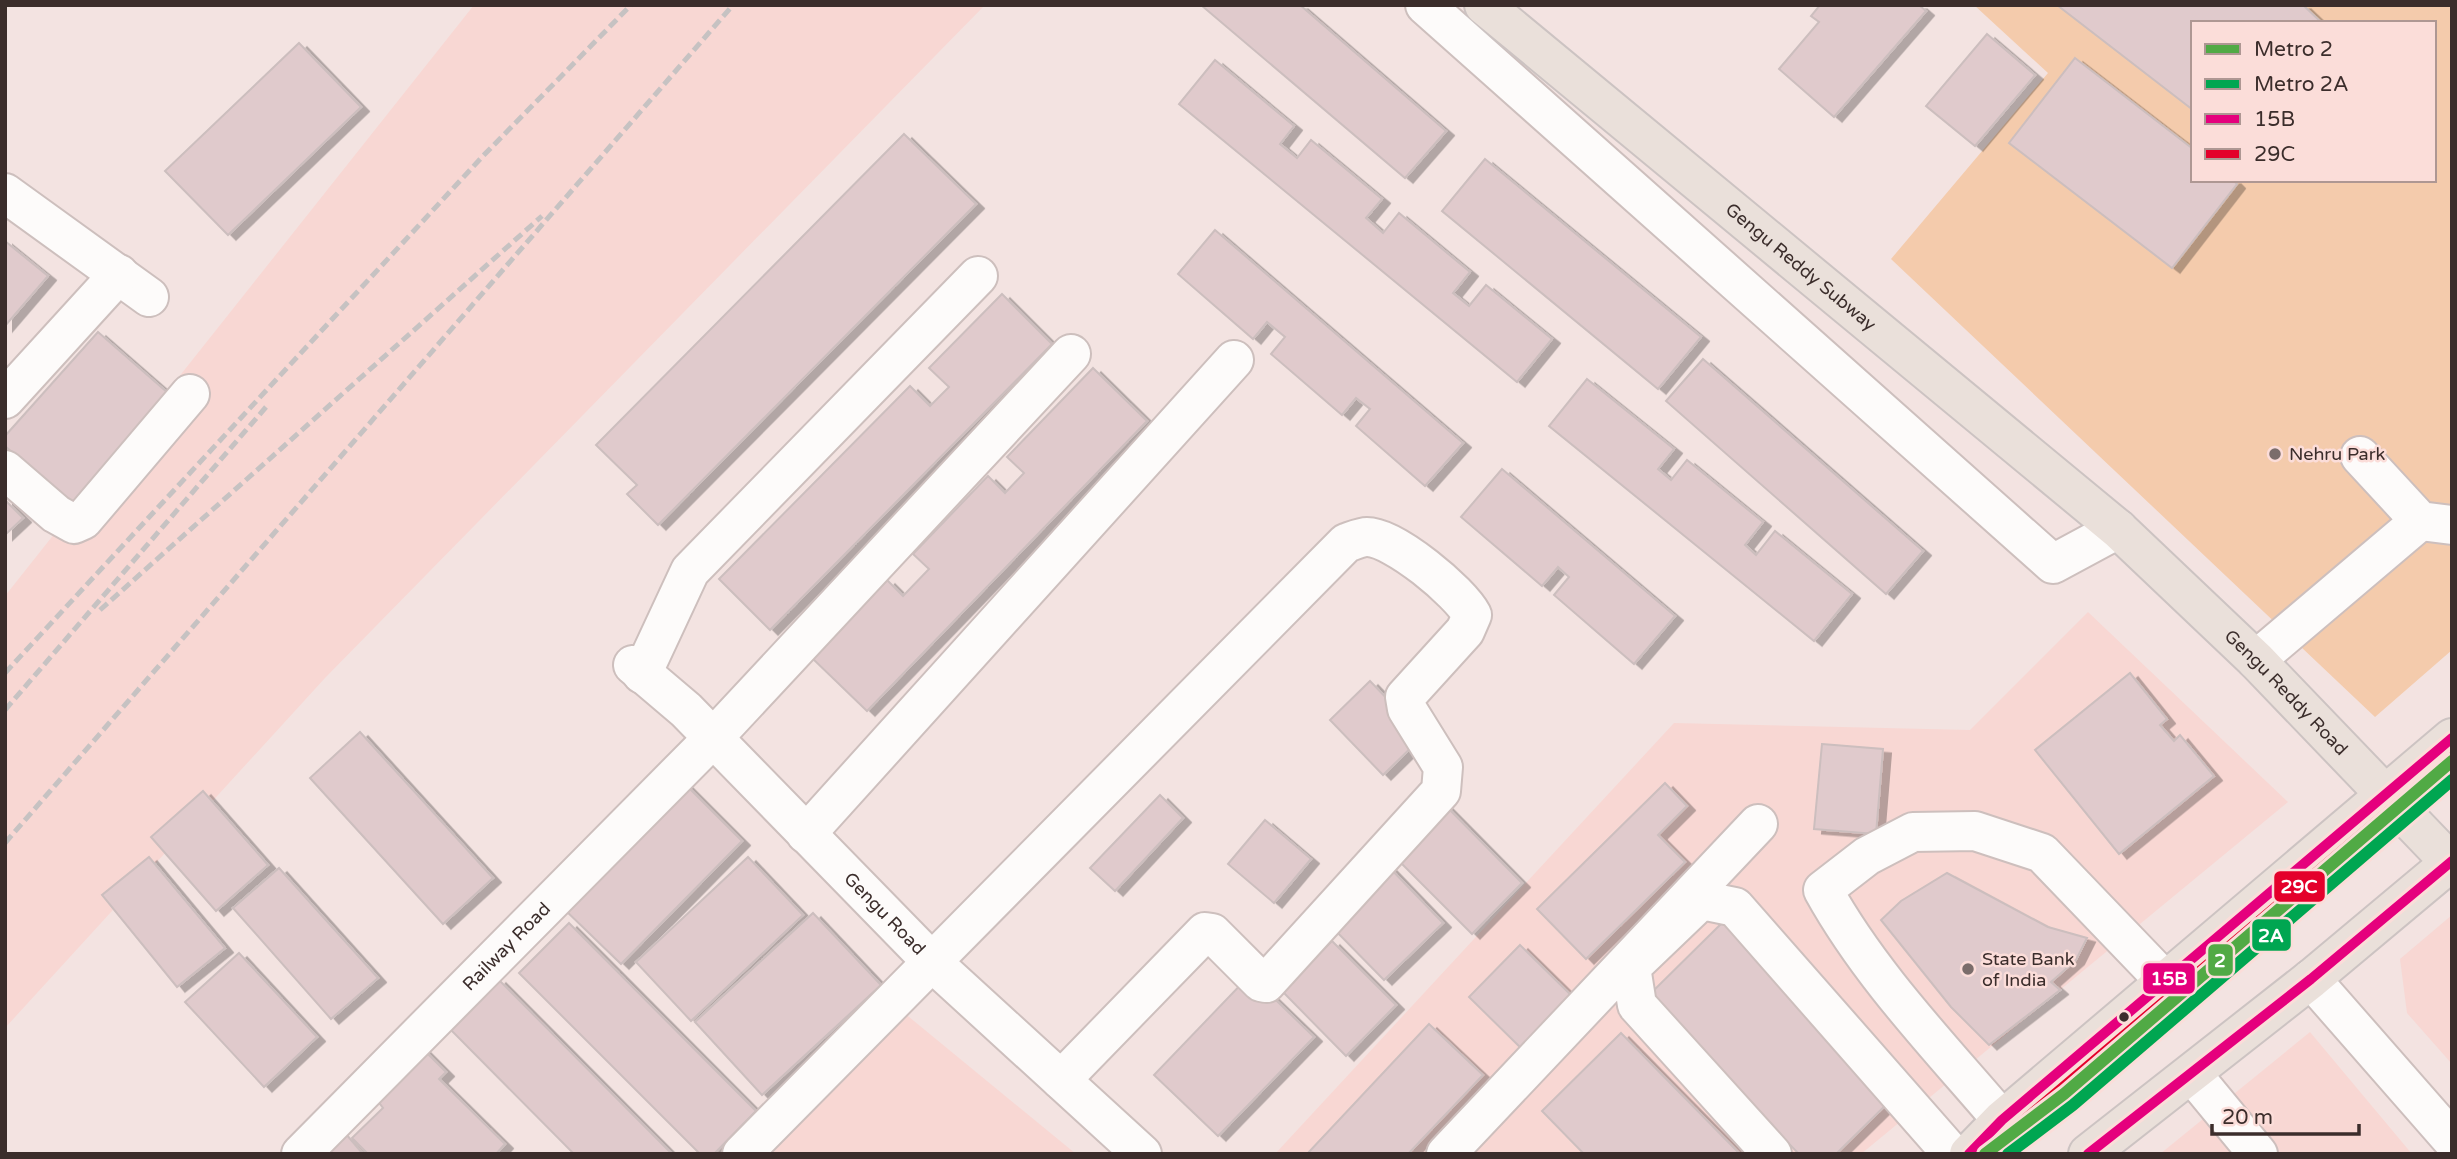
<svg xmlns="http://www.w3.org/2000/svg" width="2457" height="1159" font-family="'Varela Round',sans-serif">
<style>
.built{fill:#f8d7d3}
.green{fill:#f4cbac;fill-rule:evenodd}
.building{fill:#e0cacc;stroke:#ccbebe;stroke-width:2;filter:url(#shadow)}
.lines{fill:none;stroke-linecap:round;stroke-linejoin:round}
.minor-casing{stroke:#cdbfbd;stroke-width:42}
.major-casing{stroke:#ccc3c2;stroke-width:42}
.minor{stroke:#fdfbfa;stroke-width:38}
.major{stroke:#eae0da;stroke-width:38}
.rail{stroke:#c6c2c2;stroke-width:5;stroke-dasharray:10 5;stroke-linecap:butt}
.bus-1-casing{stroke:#fbddd9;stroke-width:16}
.bus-2-casing{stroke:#fbddd9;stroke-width:16}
.bus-1{stroke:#e5007d;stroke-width:10}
.bus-2{stroke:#e4002b;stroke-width:10}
.metro-1-casing{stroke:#fbddd9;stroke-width:18}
.metro-2-casing{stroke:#fbddd9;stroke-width:18}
.metro-1{stroke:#51aa45;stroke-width:12}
.metro-2{stroke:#00a651;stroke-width:12}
.poi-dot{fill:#7b6d6b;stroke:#fbddd9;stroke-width:2.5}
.bus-dot{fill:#3b2d2b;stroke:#fbddd9;stroke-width:2.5}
.labels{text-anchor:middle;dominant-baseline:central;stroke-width:5;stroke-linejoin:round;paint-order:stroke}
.street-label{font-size:18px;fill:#3b2d2b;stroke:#fbddd9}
.poi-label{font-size:18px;fill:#3b2d2b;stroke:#fbddd9;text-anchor:start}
.line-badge{stroke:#fbddd9;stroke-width:2.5}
.badge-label{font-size:19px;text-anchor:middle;font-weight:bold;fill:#fff}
</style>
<defs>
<filter id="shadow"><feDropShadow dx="8" dy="4.5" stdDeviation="0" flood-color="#0004"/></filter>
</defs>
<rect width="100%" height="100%" fill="#f3e3e1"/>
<g class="built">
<path d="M474,5H985L325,678L5,1028V596Z"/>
<path d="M2088,612L2288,802L1861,1154H1275L1674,723L1970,730Z"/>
<path d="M2452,915V1064L2407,1013L2400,959Z"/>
<path d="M903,1012L1076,1154H769Z"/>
<path d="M2310,1032L2412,1154H2160Z"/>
</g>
<path class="green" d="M1974,5H2452V650L2375,717L1891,259L2048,73ZM2193,23H2434V180H2193Z"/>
<g class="building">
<path d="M1201,5H1300L1446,131L1405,178Z"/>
<path d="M1820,5H1919L1926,11L1834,117L1779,69L1819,22L1811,16Z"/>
<path d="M2057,5H2303L2322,23H2193V110Z"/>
<path d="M1987,34L2035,75L1975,146L1926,106Z"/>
<path d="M299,43L361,107L228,235L165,171Z"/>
<path d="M2075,58L2193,149V180H2233L2237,184L2172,268L2009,143Z"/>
<path d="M1215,60L1294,126L1280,144L1297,158L1311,140L1382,199L1366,218L1383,233L1399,213L1470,272L1453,293L1469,306L1486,285L1552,339L1517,382L1179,104Z"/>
<path d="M904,134L976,204L658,525L627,494L637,485L596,445Z"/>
<path d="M1485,159L1701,337L1658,389L1442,211Z"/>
<path d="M1215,230L1463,443L1425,486L1356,426L1370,409L1356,398L1342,415L1271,354L1285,337L1267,322L1253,339L1178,274Z"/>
<path d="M5,241L48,276L5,326Z"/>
<path d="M1002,294L1052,344L770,630L719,579L910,386L930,406L949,387L929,368Z"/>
<path d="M98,332L176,400L78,510L5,446V436Z"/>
<path d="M1703,359L1923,551L1886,594L1666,401Z"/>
<path d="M1093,368L1147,421L867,711L812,658L887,580L903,596L929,569L913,554L988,476L1005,493L1024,473L1007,457Z"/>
<path d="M1587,379L1674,449L1658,469L1671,480L1687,460L1763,522L1745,545L1756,555L1775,531L1852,594L1814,641L1549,426Z"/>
<path d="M1502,469L1675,616L1634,664L1554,595L1569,577L1558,567L1542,586L1461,517Z"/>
<path d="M5,500L23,518L5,535Z"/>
<path d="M2130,673L2167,719L2160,725L2174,741L2180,735L2214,776L2119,854L2035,750Z"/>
<path d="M1370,681L1423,736L1383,775L1330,720Z"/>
<path d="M360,732L493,878L443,924L310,778Z"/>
<path d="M1822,744L1883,749L1876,834L1814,829Z"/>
<path d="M684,783L742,841L621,964L562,907Z"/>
<path d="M1665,783L1687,806L1658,835L1685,862L1586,959L1537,909Z"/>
<path d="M203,791L268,865L216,911L151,837Z"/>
<path d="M1160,795L1183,818L1115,891L1090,868Z"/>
<path d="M1445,805L1522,883L1472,934L1394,856Z"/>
<path d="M1265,820L1311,859L1274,903L1228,864Z"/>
<path d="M149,857L225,948L177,987L102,895Z"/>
<path d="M748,857L803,915L691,1021L636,962Z"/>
<path d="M1388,866L1443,923L1384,980L1329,924Z"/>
<path d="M279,868L378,978L331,1019L233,908Z"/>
<path d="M1947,873L2048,927L2087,938L2076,960L2051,982L2060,990L1989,1045L1951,1007L1881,920L1901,901Z"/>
<path d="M813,913L881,985L762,1095L695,1022Z"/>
<path d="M1726,919L1898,1093L1836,1154H1799L1646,998Z"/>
<path d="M569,923L756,1111L714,1154H700L519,973Z"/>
<path d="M1332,941L1396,1005L1346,1056L1282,991Z"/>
<path d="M1520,945L1576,1000L1525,1052L1469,997Z"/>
<path d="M239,953L317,1037L264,1087L185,1002Z"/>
<path d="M1250,975L1314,1037L1218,1136L1154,1075Z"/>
<path d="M498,979L672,1154H574L449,1028Z"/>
<path d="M1429,1024L1483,1075L1408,1154H1307Z"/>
<path d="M1621,1033L1740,1154H1584L1542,1111Z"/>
<path d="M421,1047L446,1072L439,1079L505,1144L496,1154H368L352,1138L383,1108L377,1100Z"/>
<path d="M346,1134L363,1154H323Z"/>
</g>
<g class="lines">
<g class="minor-casing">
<g id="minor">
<path d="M1425,5L2053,564L2118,529"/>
<path d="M5,193L149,297"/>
<path d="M5,399L119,274"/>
<path d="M2360,456L2420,521L2452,525"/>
<path d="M5,470L56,514L74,524L83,520L190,394"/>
<path d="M2256,660L2420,521"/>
<path id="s1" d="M633,665L686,710L933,963L1142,1154"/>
<path d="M642,674L690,571L978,276"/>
<path d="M806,834L1234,360"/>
<path d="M2311,979L2452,1140"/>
<path d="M2192,1074L2258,1154"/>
<path d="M2002,1120C1939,1046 1870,975 1823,890L1867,856L1913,832L1975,831L2042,853L2165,981"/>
<path id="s2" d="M301,1154L713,738L1071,354"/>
<path d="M742,1154L1346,543C1352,541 1361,537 1367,537C1394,537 1460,592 1472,615L1465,631L1405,697L1407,709L1443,767L1441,791L1266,983L1261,982L1212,933L1205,932L1061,1080"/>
<path d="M1446,1154L1758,824"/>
<path d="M1772,1154L1637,1005L1631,967L1701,900L1735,907L1952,1154"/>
</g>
</g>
<g class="major-casing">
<g id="major">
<path id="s3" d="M1484,5L2118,529L2256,660L2450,862"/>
<path d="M1969,1154L2002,1120L2452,738"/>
<path d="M2088,1154L2311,979L2452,861"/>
</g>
</g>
<use href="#minor" class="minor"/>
<use href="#major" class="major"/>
<g class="rail">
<path d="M100,610L542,216"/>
<path d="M5,673L483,156L631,5"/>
<path d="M5,710L266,407"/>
<path d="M5,843L733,5"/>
</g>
<g class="bus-1-casing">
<g id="bus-1">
<path d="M1969,1154L2002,1120L2452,738"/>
<path d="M2088,1154L2311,979L2452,861"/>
</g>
</g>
<g class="bus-2-casing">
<path id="bus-2" d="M1989,1154L2012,1130L2452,757"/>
</g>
<use href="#bus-1" class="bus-1"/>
<use href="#bus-2" class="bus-2"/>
<g class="metro-1-casing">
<path id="metro-1" d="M1985,1154L2064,1094L2452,761"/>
</g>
<g class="metro-2-casing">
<path id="metro-2" d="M2008,1154L2073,1105L2452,780"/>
</g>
<use href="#metro-1" class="metro-1"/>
<use href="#metro-2" class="metro-2"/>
</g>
<g class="poi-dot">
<circle cx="2275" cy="454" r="7"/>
<circle cx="1968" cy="969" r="7"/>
</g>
<circle class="bus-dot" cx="2124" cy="1017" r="6"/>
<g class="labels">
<g class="street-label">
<text stroke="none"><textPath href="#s3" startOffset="411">Gengu Reddy Subway</textPath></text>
<text stroke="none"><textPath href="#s3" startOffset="1057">Gengu Reddy Road</textPath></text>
<text stroke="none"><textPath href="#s1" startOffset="354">Gengu Road</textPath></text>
<text stroke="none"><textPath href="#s2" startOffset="292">Railway Road</textPath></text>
</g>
<g class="poi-label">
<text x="2289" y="454">Nehru Park</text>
<text x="1982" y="959">State Bank<tspan x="1982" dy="21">of India</tspan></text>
</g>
</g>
<g class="line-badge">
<rect x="2273" y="870" width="53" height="33" rx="7" fill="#e4002b"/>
<rect x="2251" y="918" width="41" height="34" rx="7" fill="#00a651"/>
<rect x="2207" y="943" width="27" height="34" rx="7" fill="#51aa45"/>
<rect x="2142" y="962" width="54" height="33" rx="7" fill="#e5007d"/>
</g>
<g class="badge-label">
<text x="2299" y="893">29C</text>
<text x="2271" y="942">2A</text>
<text x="2220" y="967">2</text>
<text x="2169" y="985">15B</text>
</g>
<rect width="2457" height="1159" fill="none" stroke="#3b2d2b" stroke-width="14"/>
<rect x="2191" y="21" width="245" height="161" fill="#fbddd9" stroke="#ae9793" stroke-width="2"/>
<rect x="2205" y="44" width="35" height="10" fill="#51aa45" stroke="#ae9793" stroke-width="2"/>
<text x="2254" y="56" font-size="21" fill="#3b2d2b">Metro 2</text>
<rect x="2205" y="79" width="35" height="10" fill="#00a651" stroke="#ae9793" stroke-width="2"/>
<text x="2254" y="91" font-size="21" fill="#3b2d2b">Metro 2A</text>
<rect x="2205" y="114" width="35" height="10" fill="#e5007d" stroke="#ae9793" stroke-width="2"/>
<text x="2254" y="126" font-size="21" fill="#3b2d2b">15B</text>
<rect x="2205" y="149" width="35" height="10" fill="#e4002b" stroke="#ae9793" stroke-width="2"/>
<text x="2254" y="161" font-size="21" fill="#3b2d2b">29C</text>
<path d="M2212 1124v10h147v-10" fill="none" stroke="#3b2d2b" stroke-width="3.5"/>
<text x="2222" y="1124" font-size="21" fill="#3b2d2b" stroke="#fbddd9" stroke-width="5" paint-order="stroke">20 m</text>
</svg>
